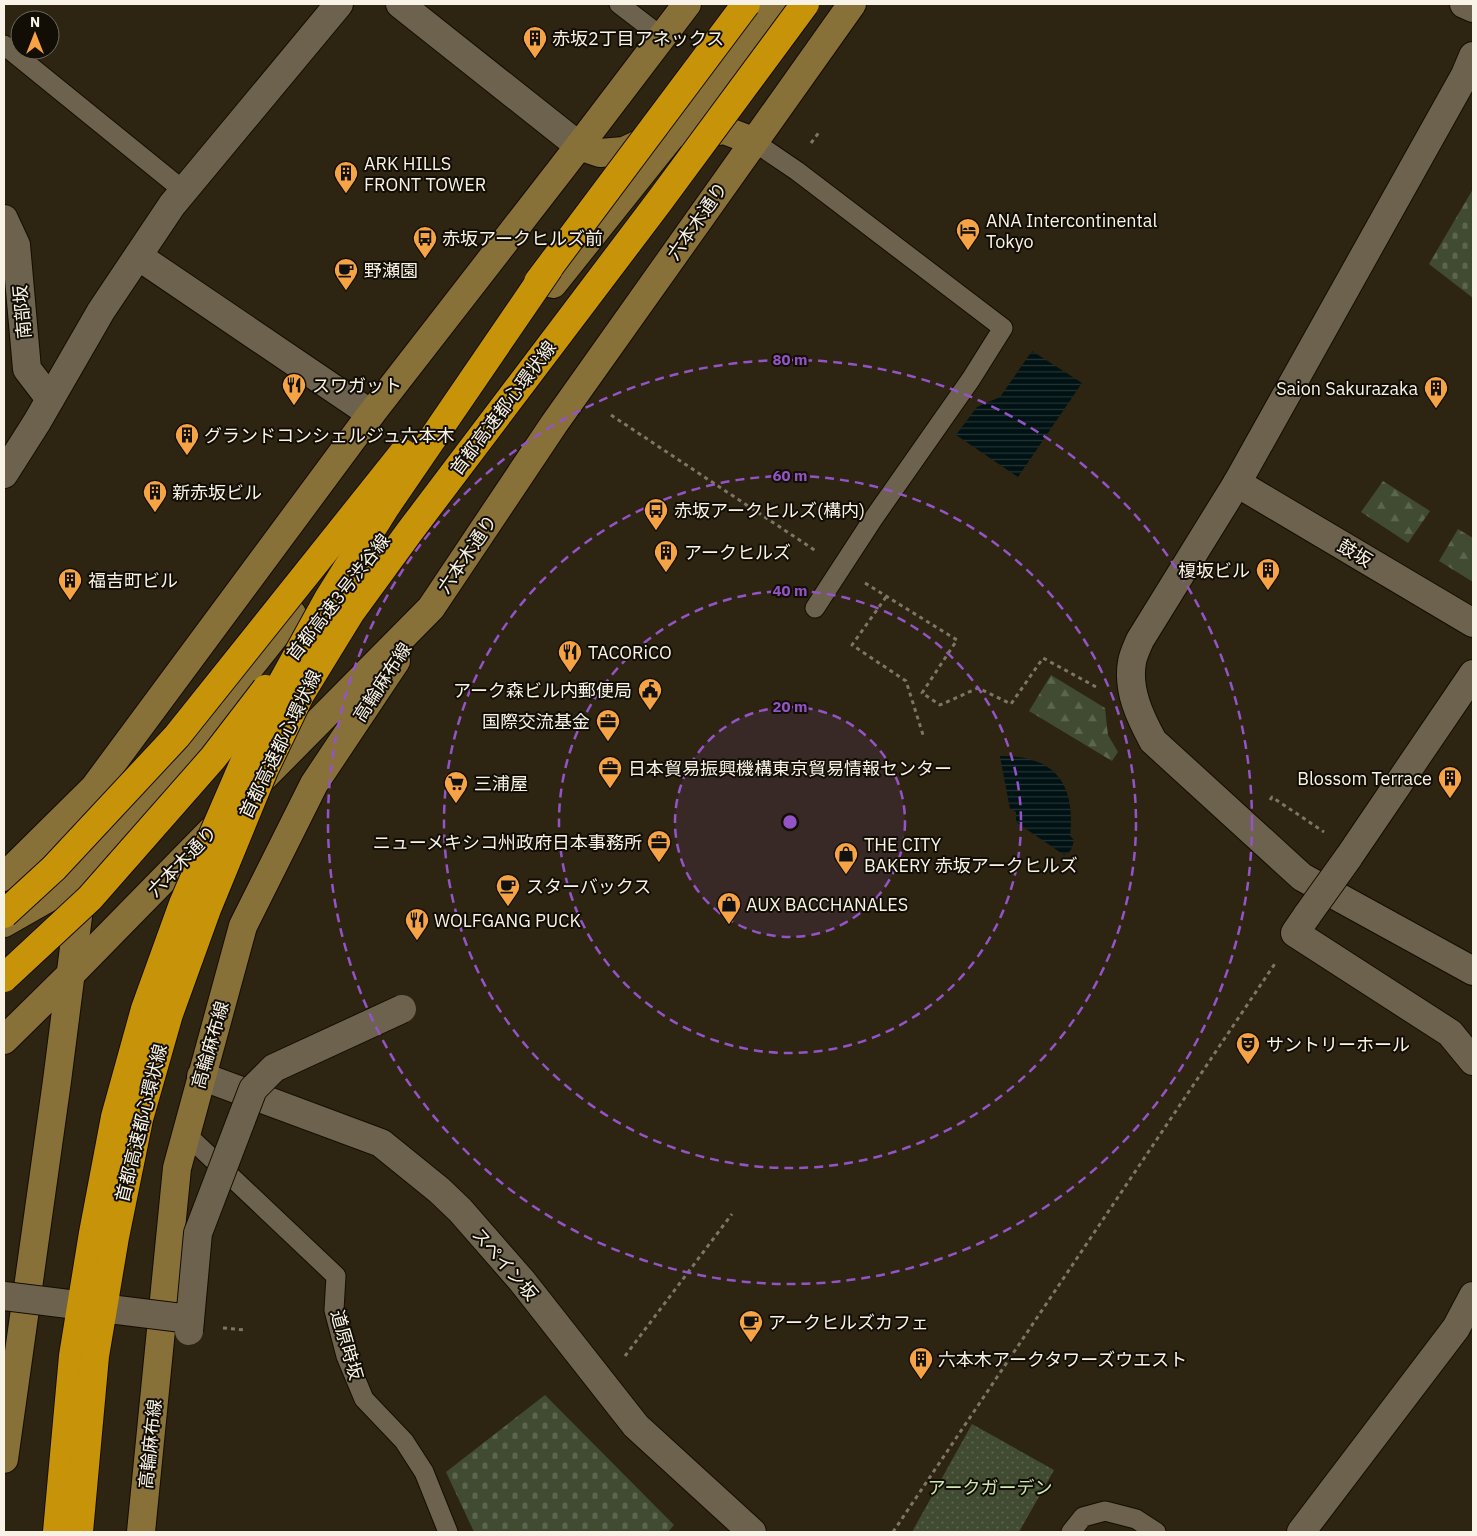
<svg xmlns="http://www.w3.org/2000/svg" width="1477" height="1536" font-family="'IBM Plex Sans','Noto Sans JP',sans-serif">
<style>
.grass{fill:url(#grass-dots)}
.forest{fill:url(#forest-firs)}
.cemetery{fill:url(#cemetery-stones)}
.water{fill:url(#water-rules)}
.lines{fill:none;stroke-linecap:round;stroke-linejoin:round}
.service-casing{stroke:#150d00;stroke-width:21}
.minor-casing{stroke:#150d00;stroke-width:30}
.tertiary-casing{stroke:#150d00;stroke-width:30}
.secondary-casing{stroke:#150d00;stroke-width:30}
.path{stroke:#7d7565;stroke-width:3;stroke-dasharray:4 4;stroke-linecap:butt}
.service{stroke:#6c624d;stroke-width:19}
.minor{stroke:#6c624d;stroke-width:28}
.tertiary{stroke:#6c624d;stroke-width:28}
.secondary{stroke:#877139;stroke-width:28}
.pedestrian-bridge-casing{stroke:#150d00;stroke-width:30;stroke-linecap:butt}
.minor-bridge-casing{stroke:#150d00;stroke-width:30;stroke-linecap:butt}
.motorway-bridge-casing{stroke:#150d00;stroke-width:30;stroke-linecap:butt}
.pedestrian-bridge{stroke:#6c624d;stroke-width:28}
.minor-bridge{stroke:#6c624d;stroke-width:28}
.motorway-bridge{stroke:#c69309;stroke-width:28}
.ring{fill:none;stroke:#9454c7;stroke-width:2.5;stroke-dasharray:9 6}
.labels{text-anchor:middle;dominant-baseline:central;stroke-width:4;stroke-linejoin:round;paint-order:stroke}
.poi-label{font-size:18px;fill:#f9f3e7;stroke:#120e06;text-anchor:start}
.street-label{font-size:18px;fill:#f9f3e7;stroke:#120e06}
.park-label{font-size:18px;fill:#cee7af;stroke:#120e06}
.centre{fill:#9454c7;stroke:#120e06;stroke-width:2.5}
.ring-label{font-size:15px;text-anchor:middle;font-weight:bold;fill:#9454c7;stroke:#120e06;stroke-width:4;stroke-linejoin:round;paint-order:stroke}
</style>
<defs>
<pattern id="grass-dots" width="8" height="8" patternUnits="userSpaceOnUse" patternTransform="scale(1.25)"><rect width="8" height="8" fill="#404b32"/><path d="M2 2h.1M6 6h.1" fill="none" stroke="#5c6550" stroke-width="1.8" stroke-linecap="round"/></pattern>
<pattern id="forest-firs" width="22" height="20" patternUnits="userSpaceOnUse" patternTransform="scale(1.25)"><rect width="22" height="20" fill="#404b32"/><path d="M5 1l3.5 6h-7zM16 11l3.5 6h-7z" fill="#5c6550"/></pattern>
<pattern id="cemetery-stones" width="16" height="16" patternUnits="userSpaceOnUse" patternTransform="scale(1.25)"><rect width="16" height="16" fill="#404b32"/><path d="M2 7V4a2 2 0 0 1 4 0v3zM10 15v-3a2 2 0 0 1 4 0v3z" fill="#5c6550"/></pattern>
<pattern id="water-rules" width="6" height="5" patternUnits="userSpaceOnUse" patternTransform="scale(1.25)"><rect width="6" height="5" fill="#001213"/><path d="M0 2.5h6" fill="none" stroke="#263535"/></pattern>
</defs>
<rect width="100%" height="100%" fill="#2d2411"/>
<path class="grass" d="M972,1424L1054,1470L1019,1532H912Z"/>
<g class="forest">
<path d="M1383,481L1430,511L1408,543L1361,512Z"/>
<path d="M1458,529L1473,538V582L1439,561Z"/>
<path d="M1051,675L1105,708L1108,735L1118,752L1112,761L1029,711Z"/>
</g>
<g class="cemetery">
<path d="M1473,189V298L1429,264Z"/>
<path d="M545,1395L674,1525L668,1532H474L446,1472Z"/>
</g>
<g class="water">
<path d="M1032,351L1082,383L1018,477L956,435L977,407L1000,397Z"/>
<path d="M1000,756C1054,755 1076,783 1070,836L1074,840C1072,847 1072,852 1064,855L1016,822V812L1012,809H1010Z"/>
</g>
<g class="lines">
<g class="service-casing">
<g id="service">
<path d="M619,4L662,37"/>
<path d="M4,45L184,191"/>
<path d="M753,141L797,171L1003,328L971,379L873,519L815,608"/>
<path d="M186,1134L336,1276L334,1310L346,1356L364,1399L404,1441L424,1472L448,1532"/>
<path d="M1071,1532L1083,1517L1105,1511L1136,1519L1156,1532"/>
</g>
</g>
<g class="minor-casing">
<g id="minor">
<path d="M400,4L579,146"/>
<path d="M4,219L16,245L27,369L50,399"/>
<path d="M138,256L371,414"/>
<path d="M4,474L37,422L101,311L172,205L339,4"/>
<path d="M1237,483L1473,623"/>
<path d="M1348,858L1473,674"/>
<path d="M1308,914L1295,933L1450,1033L1473,1061"/>
</g>
</g>
<g class="tertiary-casing">
<g id="tertiary">
<path d="M1464,4L1473,8"/>
<path d="M1473,56L1465,75L1237,483L1140,640C1137,647 1133,655 1132,662C1127,690 1140,717 1153,741L1302,877L1473,971"/>
<path d="M201,1076L381,1143L439,1190L460,1210L522,1281L636,1426L752,1532"/>
<path d="M1301,1532L1456,1328L1473,1296"/>
</g>
</g>
<g class="secondary-casing">
<g id="secondary">
<path d="M691,136L724,130L753,141"/>
<path d="M579,146L600,153L624,151L654,137"/>
<path d="M553,284L680,125L774,4"/>
<path d="M260,781L431,608L554,424L852,4"/>
<path d="M4,877L94,788L371,414L579,146L687,4"/>
<path d="M4,923L83,878L292,614"/>
<path d="M4,1040L70,975L216,826"/>
<path d="M4,1459L57,1081L81,893"/>
<path d="M141,1532L177,1168L243,926L314,784L396,661"/>
</g>
</g>
<g class="path">
<path d="M811,143L820,131"/>
<path d="M611,415L816,551"/>
<path d="M865,583L957,640L922,693L940,705L978,688L1011,704L1043,658L1098,688"/>
<path d="M886,597L852,645L906,681L924,738"/>
<path d="M1270,800L1272,797L1324,832"/>
<path d="M223,1328L245,1330"/>
<path d="M625,1356L732,1214"/>
<path d="M893,1532L1276,962"/>
</g>
<use href="#service" class="service"/>
<use href="#minor" class="minor"/>
<use href="#tertiary" class="tertiary"/>
<use href="#secondary" class="secondary"/>
<g class="pedestrian-bridge-casing">
<g id="pedestrian-bridge">
<path d="M4,1296L190,1319"/>
<path d="M189,1331L198,1233L253,1089L274,1068L402,1009"/>
</g>
</g>
<g class="minor-bridge-casing">
<path id="minor-bridge" d="M1308,914L1348,858"/>
</g>
<g class="motorway-bridge-casing">
<g id="motorway-bridge">
<path d="M538,282L746,4"/>
<path d="M4,914L54,868L177,736L403,453"/>
<path d="M4,978L90,898L213,758L266,689"/>
<path d="M57,1532L73,1356L93,1233L115,1117L145,1009L183,904L243,765L278,690L328,599L385,508L549,268"/>
<path d="M79,1532L95,1356L115,1237L139,1119L169,1014L207,909L264,770L300,695L351,612L410,531L658,203L805,4"/>
</g>
</g>
<use href="#pedestrian-bridge" class="pedestrian-bridge"/>
<use href="#minor-bridge" class="minor-bridge"/>
<use href="#motorway-bridge" class="motorway-bridge"/>
</g>
<circle cx="790" cy="822" r="115" fill="#9454c7" fill-opacity=".12"/>
<g class="ring">
<circle cx="790" cy="822" r="115"/>
<circle cx="790" cy="822" r="231"/>
<circle cx="790" cy="822" r="346"/>
<circle cx="790" cy="822" r="462"/>
</g>
<defs>
<g id="building-pin" transform="scale(1.25)"><path d="M0 17L-7.5 6A9.5 9.5 0 1 1 7.5 6Z" fill="#f5a345" stroke="#120e06"/><path d="M-4-6H4V6H1V3H-1V6H-4ZM-2.5-4.3h1.7v1.8h-1.7ZM.8-4.3h1.7v1.8H.8ZM-2.5-1h1.7V.8h-1.7ZM.8-1h1.7V.8H.8Z" fill="#111"/></g>
<g id="hotel-pin" transform="scale(1.25)"><path d="M0 17L-7.5 6A9.5 9.5 0 1 1 7.5 6Z" fill="#f5a345" stroke="#120e06"/><path d="M-6-4.5h1.5V1H6V5H4.5V3h-9V5H-6ZM-4 0a1.8 1.8 0 1 1 3.6 0ZM.5 0V-2.5h3Q6-2.5 6 0Z" fill="#111"/></g>
<g id="bus-pin" transform="scale(1.25)"><path d="M0 17L-7.5 6A9.5 9.5 0 1 1 7.5 6Z" fill="#f5a345" stroke="#120e06"/><path d="M-5-6H5V4H4V6H2V4H-2V6H-4V4H-5ZM-3.5-4V0h7V-4ZM-3.5 1.2v1.5H-2V1.2ZM2 1.2v1.5H3.5V1.2Z" fill="#111"/></g>
<g id="cafe-pin" transform="scale(1.25)"><path d="M0 17L-7.5 6A9.5 9.5 0 1 1 7.5 6Z" fill="#f5a345" stroke="#120e06"/><path d="M-5.5-4.5H6V0H3Q3 3.5 0 3.5H-2.5Q-5.5 3.5-5.5 0ZM3-3.2v2h1.7v-2ZM-6 4.5H4V6H-6Z" fill="#111"/></g>
<g id="restaurant-pin" transform="scale(1.25)"><path d="M0 17L-7.5 6A9.5 9.5 0 1 1 7.5 6Z" fill="#f5a345" stroke="#120e06"/><path d="M-5-6h1v4h1v-4h1v4h1v-4h1v5L-1.5 .5V6h-2V.5L-5-1ZM5-6V6H3V1.5H1.5Q1.5-4 5-6Z" fill="#111"/></g>
<g id="civic-pin" transform="scale(1.25)"><path d="M0 17L-7.5 6A9.5 9.5 0 1 1 7.5 6Z" fill="#f5a345" stroke="#120e06"/><path d="M-.6-6.5H3V-4.5H.6V-3L4-1V1h2V6H-6V1h2V-1L-.6-3ZM-1.2 2.5V6h2.4V2.5Z" fill="#111"/></g>
<g id="office-pin" transform="scale(1.25)"><path d="M0 17L-7.5 6A9.5 9.5 0 1 1 7.5 6Z" fill="#f5a345" stroke="#120e06"/><path d="M-6-3h4V-5.5h4V-3h4V5H-6ZM-1-4.5V-3h2v-1.5ZM-6 0V1H6V0Z" fill="#111"/></g>
<g id="supermarket-pin" transform="scale(1.25)"><path d="M0 17L-7.5 6A9.5 9.5 0 1 1 7.5 6Z" fill="#f5a345" stroke="#120e06"/><path d="M-6-5.5h2.5l.6 2H6L4.5 2H-2.5L-4.4-4H-6ZM-1.5 3.2a1.3 1.3 0 1 0 .1 0ZM3 3.2a1.3 1.3 0 1 0 .1 0Z" fill="#111"/></g>
<g id="shop-pin" transform="scale(1.25)"><path d="M0 17L-7.5 6A9.5 9.5 0 1 1 7.5 6Z" fill="#f5a345" stroke="#120e06"/><path d="M-5-2.5h2.3a2.7 3.5 0 0 1 5.4 0H5L5.5 6h-11ZM-1.5-2.5h3a1.5 2.3 0 0 0-3 0Z" fill="#111"/></g>
<g id="theatre-pin" transform="scale(1.25)"><path d="M0 17L-7.5 6A9.5 9.5 0 1 1 7.5 6Z" fill="#f5a345" stroke="#120e06"/><path d="M-5-5.5Q0-4 5-5.5V0Q5 5 0 6Q-5 5-5 0ZM-3.3-2.5H-1v1.5H-3.3ZM1-2.5H3.3v1.5H1ZM-2.8 1Q0 5.5 2.8 1Z" fill="#111"/></g>
</defs>
<g fill-rule="evenodd">
<use href="#building-pin" x="535" y="38"/>
<use href="#building-pin" x="346" y="173"/>
<use href="#hotel-pin" x="968" y="230"/>
<use href="#bus-pin" x="425" y="238"/>
<use href="#cafe-pin" x="346" y="270"/>
<use href="#restaurant-pin" x="294" y="385"/>
<use href="#building-pin" x="1436" y="388"/>
<use href="#building-pin" x="187" y="435"/>
<use href="#building-pin" x="155" y="492"/>
<use href="#bus-pin" x="656" y="510"/>
<use href="#building-pin" x="666" y="552"/>
<use href="#building-pin" x="1268" y="570"/>
<use href="#building-pin" x="70" y="580"/>
<use href="#restaurant-pin" x="570" y="652"/>
<use href="#civic-pin" x="650" y="690"/>
<use href="#office-pin" x="608" y="721"/>
<use href="#office-pin" x="610" y="768"/>
<use href="#building-pin" x="1450" y="778"/>
<use href="#supermarket-pin" x="456" y="783"/>
<use href="#office-pin" x="659" y="842"/>
<use href="#shop-pin" x="846" y="854"/>
<use href="#cafe-pin" x="508" y="886"/>
<use href="#shop-pin" x="729" y="904"/>
<use href="#restaurant-pin" x="417" y="920"/>
<use href="#theatre-pin" x="1248" y="1044"/>
<use href="#cafe-pin" x="751" y="1322"/>
<use href="#building-pin" x="921" y="1359"/>
</g>
<g class="labels">
<g class="poi-label">
<text x="552" y="38">赤坂2丁目アネックス</text>
<text x="364" y="163">ARK HILLS<tspan x="364" dy="21">FRONT TOWER</tspan></text>
<text x="986" y="220">ANA Intercontinental<tspan x="986" dy="21">Tokyo</tspan></text>
<text x="442" y="238">赤坂アークヒルズ前</text>
<text x="364" y="270">野瀬園</text>
<text x="312" y="385">スワガット</text>
<text x="1418" y="388" text-anchor="end">Saion Sakurazaka</text>
<text x="204" y="435">グランドコンシェルジュ六本木</text>
<text x="172" y="492">新赤坂ビル</text>
<text x="674" y="510">赤坂アークヒルズ(構内)</text>
<text x="684" y="552">アークヒルズ</text>
<text x="1250" y="570" text-anchor="end">榎坂ビル</text>
<text x="88" y="580">福吉町ビル</text>
<text x="588" y="652">TACORiCO</text>
<text x="632" y="690" text-anchor="end">アーク森ビル内郵便局</text>
<text x="590" y="721" text-anchor="end">国際交流基金</text>
<text x="628" y="768">日本貿易振興機構東京貿易情報センター</text>
<text x="1432" y="778" text-anchor="end">Blossom Terrace</text>
<text x="474" y="783">三浦屋</text>
<text x="642" y="842" text-anchor="end">ニューメキシコ州政府日本事務所</text>
<text x="864" y="844">THE CITY<tspan x="864" dy="21">BAKERY 赤坂アークヒルズ</tspan></text>
<text x="526" y="886">スターバックス</text>
<text x="746" y="904">AUX BACCHANALES</text>
<text x="434" y="920">WOLFGANG PUCK</text>
<text x="1266" y="1044">サントリーホール</text>
<text x="768" y="1322">アークヒルズカフェ</text>
<text x="938" y="1359">六本木アークタワーズウエスト</text>
</g>
<g class="street-label">
<text transform="translate(697 221) rotate(-55)">六本木通り</text>
<text transform="translate(22 312) rotate(-95)">南部坂</text>
<text transform="translate(503 408) rotate(-53)">首都高速都心環状線</text>
<text transform="translate(1355 553) rotate(31)">鼓坂</text>
<text transform="translate(467 554) rotate(-56)">六本木通り</text>
<text transform="translate(338 597) rotate(-52)">首都高速3号渋谷線</text>
<text transform="translate(382 682) rotate(-57)">高輪麻布線</text>
<text transform="translate(280 744) rotate(-64)">首都高速都心環状線</text>
<text transform="translate(182 861) rotate(-46)">六本木通り</text>
<text transform="translate(210 1045) rotate(-74)">高輪麻布線</text>
<text transform="translate(141 1123) rotate(-76)">首都高速都心環状線</text>
<text transform="translate(505 1264) rotate(49)">スペイン坂</text>
<text transform="translate(347 1345) rotate(74)">道原時坂</text>
<text transform="translate(150 1444) rotate(-84)">高輪麻布線</text>
</g>
<g class="park-label">
<text x="990" y="1487">アークガーデン</text>
</g>
</g>
<circle cx="790" cy="822" r="8" class="centre"/>
<g class="ring-label">
<text x="790" y="365">80 m</text>
<text x="790" y="481">60 m</text>
<text x="790" y="596">40 m</text>
<text x="790" y="712">20 m</text>
</g>
<rect width="1477" height="1536" fill="none" stroke="#f9f3e7" stroke-width="10"/>
<g transform="translate(35 35)"><circle r="24" fill="#120e06" stroke="#6e6a60"/>
<path d="M0-4L9 19L0 12L-9 19Z" fill="#f5a345"/>
<text y="-8" font-size="14" font-weight="bold" text-anchor="middle" fill="#f9f3e7">N</text>
</g>
</svg>
